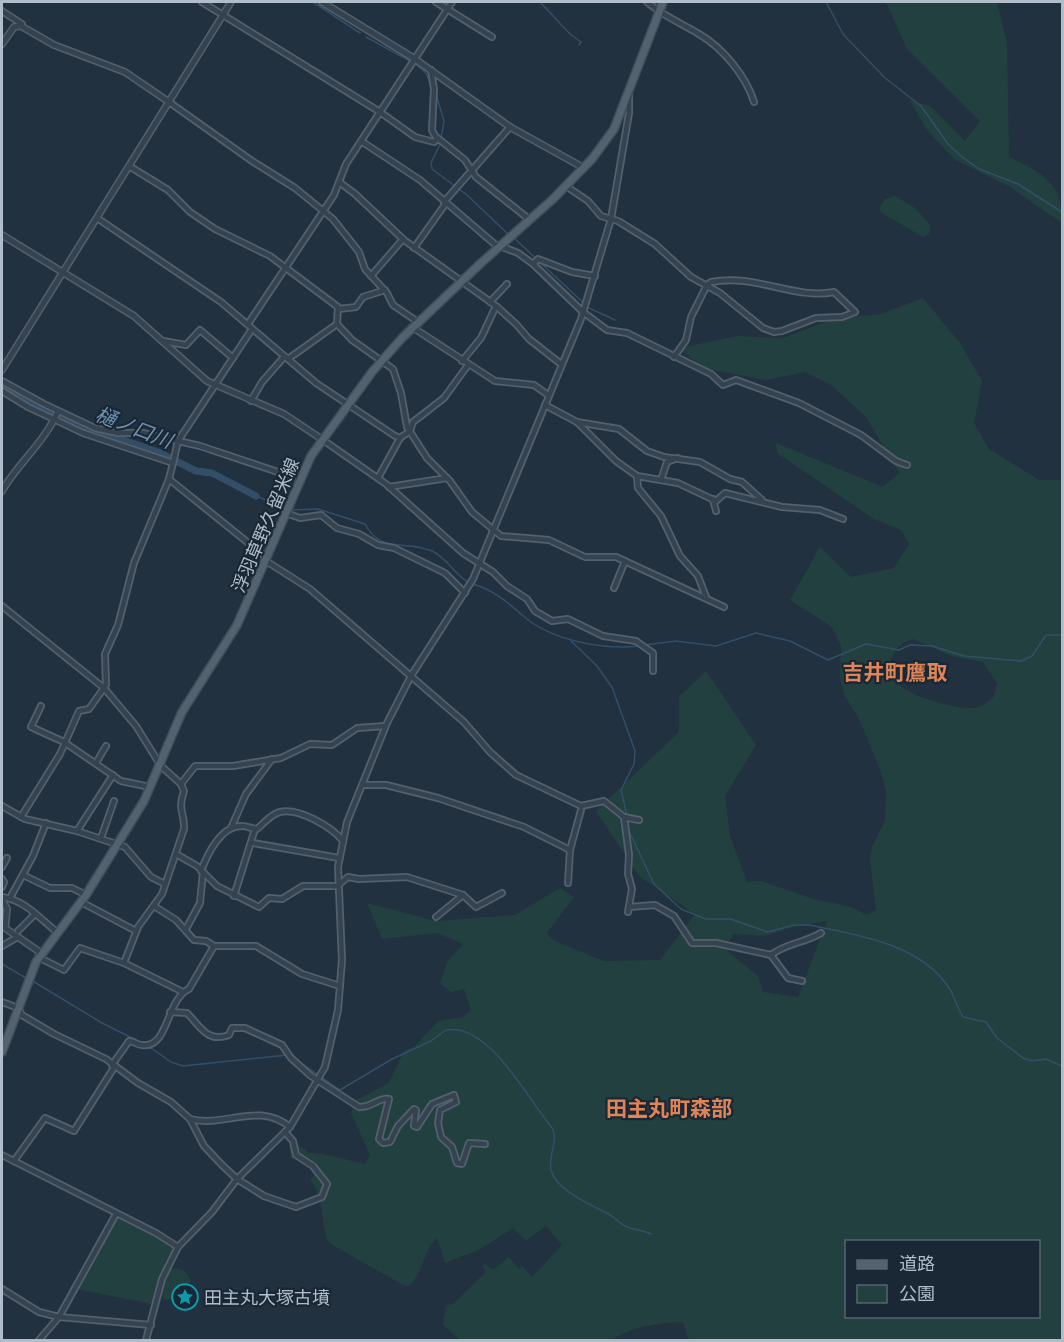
<svg xmlns="http://www.w3.org/2000/svg" width="1064" height="1342" font-family="Ubuntu,'Noto Sans JP',sans-serif">
<style>
.green{fill:#234040;fill-rule:evenodd}
.lines{fill:none;stroke-linecap:round;stroke-linejoin:round}
.stream{stroke:#334f68;stroke-width:1.5}
.river{stroke:#334f68;stroke-width:7}
.minor-casing{stroke:#53606d;stroke-width:8}
.tertiary-casing{stroke:#53606d;stroke-width:8}
.primary-casing{stroke:#414e5b;stroke-width:10}
.minor{stroke:#35424f;stroke-width:4.5}
.tertiary{stroke:#35424f;stroke-width:5}
.primary{stroke:#53626f;stroke-width:7}
.labels{text-anchor:middle;dominant-baseline:central;stroke-width:4.5;stroke-linejoin:round;paint-order:stroke}
.street-label{font-size:18px;fill:#b1bdca;stroke:#1a2734}
.poi-label{font-size:18px;fill:#b1bdca;stroke:#1a2734;text-anchor:start}
.water-label{font-size:20px;font-style:italic;fill:#6e92b1;stroke:#1a2734}
.quarter-label{font-size:21px;font-weight:bold;fill:#df8457;stroke:#1a2734}
</style>
<rect width="100%" height="100%" fill="#21313f"/>
<g class="green">
<path d="M886,2H997L1007,43L1009,157C1042,173 1063,182 1062,223L1010,187L954,159L927,130L910,101L929,105L965,141L980,121L907,49Z"/>
<path d="M895,196L915,208L930,225L929,234L923,237L882,213L879,209L885,199Z"/>
<path d="M923,298L960,343L982,381L974,423L989,449L1039,480H1062V1340H689L683,1322C659,1323 632,1326 612,1340H460L443,1325L446,1306L454,1303L486,1272L482,1266L485,1264L493,1270L509,1257L519,1269L522,1266L532,1277L562,1245L546,1226L526,1241L513,1228L479,1250L445,1263L437,1238C423,1250 423,1276 408,1286L403,1285L329,1243C320,1223 325,1197 310,1180L314,1175C309,1165 302,1160 291,1159L289,1146L295,1143L310,1153C320,1152 352,1161 365,1164L370,1155L351,1113L356,1100L389,1083L404,1051L415,1046L438,1021L463,1017L471,1010L464,989L451,992L440,983L447,962L463,944L437,933L382,939L367,903L436,921L515,915L560,888L574,897L547,933L553,940L603,961L660,960L695,914L639,876L596,811L679,732V697L706,671L756,745L725,796L730,836L747,882L761,881L813,899L852,907L866,915L876,910L870,860L872,847L885,821L886,791L880,769L860,721L844,694L840,678L841,646L832,627L790,600L820,547L851,577L894,568L909,544L901,530L874,519L777,453L776,443L883,487L899,473L866,417L831,385L805,372L766,380L702,368L679,348L738,336L783,338L833,319L881,314ZM913,639L954,657L983,662L997,683L994,696C988,702 982,707 974,708C954,710 895,693 889,673C889,656 897,643 913,639ZM827,921L798,997L763,992L758,976L725,949L733,934L765,936L793,927ZM846,1242H1038V1316H846Z"/>
<path d="M116,1214L178,1247L165,1272L157,1305L76,1289Z"/>
<path d="M171,1269C181,1267 187,1272 191,1281L175,1299L164,1300C159,1289 162,1276 171,1269Z"/>
</g>
<g class="lines">
<g class="stream">
<path d="M313,2L360,33"/>
<path d="M540,2L571,35L581,42L579,45"/>
<path d="M826,2L843,34L885,78L921,106L948,144L962,157L979,169L1018,184L1062,212"/>
<path d="M366,37L410,61"/>
<path d="M414,63L426,73L431,85"/>
<path d="M436,94L444,121L441,139"/>
<path d="M440,144L431,163L432,169L467,195L508,234"/>
<path d="M514,238L589,308L615,320"/>
<path d="M256,496L286,508"/>
<path d="M291,510L318,509L365,524C381,555 406,539 432,551C447,558 454,574 468,582"/>
<path d="M473,584C496,591 509,604 527,619C555,641 605,650 639,646"/>
<path d="M571,641L596,665L612,687L635,751L634,764L621,790L627,816"/>
<path d="M644,645L676,641L716,646L756,633L790,641L828,660L866,644L899,650L910,645L932,646L964,656L1021,661L1032,656L1046,635H1062"/>
<path d="M628,829L654,884L681,909L706,919H730L768,932L794,925H809C856,935 920,943 949,988C955,997 957,1008 963,1017L986,1022L997,1038L1023,1058L1033,1061L1046,1059L1062,1066"/>
<path d="M2,964L26,978"/>
<path d="M31,980L102,1023L144,1044"/>
<path d="M148,1046L171,1062L183,1066L287,1055"/>
<path d="M291,1056L340,1090L392,1059L431,1041L446,1030C489,1022 529,1101 553,1129C558,1142 548,1156 551,1170C556,1191 594,1206 610,1215C615,1218 620,1223 625,1226C633,1230 643,1230 651,1234"/>
</g>
<path class="river" d="M2,387L65,420L158,452L196,471L212,473L256,496"/>
<g class="minor-casing">
<g id="minor">
<path d="M202,2L380,112L415,137L434,142L438,139"/>
<path d="M436,2L492,37"/>
<path d="M647,2C663,16 681,23 699,34C723,48 746,76 754,102"/>
<path d="M2,11L22,24L21,26"/>
<path d="M431,70L434,89L432,130L435,136L465,160L476,177L530,220"/>
<path d="M169,102L252,161L295,188L333,219L359,252L365,269L387,293L393,305L418,322"/>
<path d="M361,141L420,180L498,247"/>
<path d="M129,166L168,190L190,212L215,229L270,256L338,307L337,324L352,340L393,369L401,393L407,427L427,458L450,481L472,512L501,536L549,540L585,557H616L724,607"/>
<path d="M339,182L354,193L404,240L496,306L516,324L529,339L561,364"/>
<path d="M566,186L588,201L601,216L618,221L655,244L691,277L720,293L763,328L774,332L782,331L816,318L842,317L855,312L834,292C795,300 754,273 711,282L707,285L691,317L686,340L674,357"/>
<path d="M444,202L510,127"/>
<path d="M97,218L221,302L316,383L395,436L400,438L410,431L413,422L444,398L468,365"/>
<path d="M500,246L518,253L533,264L583,312L607,330L627,333L711,374L723,385L736,380L799,403L861,435L896,461L907,465"/>
<path d="M414,248L446,203"/>
<path d="M533,264L538,259L572,272L595,276"/>
<path d="M371,276L403,239"/>
<path d="M490,302L507,284"/>
<path d="M339,309L356,307L363,297L385,290"/>
<path d="M248,324L334,195L346,164L452,2"/>
<path d="M412,327L495,381L534,385L548,395"/>
<path d="M163,341L186,345L200,330L233,358"/>
<path d="M288,359L337,324"/>
<path d="M462,361L481,338L496,306"/>
<path d="M2,381L44,404L95,428L118,433H143L200,446L299,479"/>
<path d="M2,391L28,407L83,433L173,463L169,479L134,563L118,625L105,654L106,685L89,709L79,711L60,754L21,817"/>
<path d="M251,401L262,382L284,357"/>
<path d="M545,405L577,422L616,461L637,476L678,483L716,501L725,493L782,507L820,510L843,519"/>
<path d="M577,422L619,429L647,451L664,457L700,462L730,479L742,482L762,500"/>
<path d="M323,440L386,484L463,553L493,572L507,586L527,599L535,611L552,621L568,619L603,636L636,641L653,653V671"/>
<path d="M173,463L178,441L252,329"/>
<path d="M637,476L638,488L661,516L680,556L698,576L706,597"/>
<path d="M378,478L400,438"/>
<path d="M169,479L267,558"/>
<path d="M661,480L667,462L678,458"/>
<path d="M389,487L447,478"/>
<path d="M713,499L716,511"/>
<path d="M286,513L300,518L321,515L337,528L359,534L378,545L394,548L445,573L465,593"/>
<path d="M266,561L310,589L464,722L490,752L516,775L581,806L604,801L624,817L639,820"/>
<path d="M614,588L625,561"/>
<path d="M2,606L104,688L136,726L161,766L181,784L184,791C177,813 185,811 184,829L162,894L138,927L124,963"/>
<path d="M41,706L31,727L64,742L121,781L150,787"/>
<path d="M96,763L106,746"/>
<path d="M181,784L195,766H233L281,758L310,744L332,745L357,728L385,726"/>
<path d="M363,785H386L438,798L524,827L570,850"/>
<path d="M2,806L25,819L77,831L125,847L151,877L165,884"/>
<path d="M624,817L629,855L628,874L632,889L628,912"/>
<path d="M231,828L246,794L272,759"/>
<path d="M77,831L113,775"/>
<path d="M101,838L114,801"/>
<path d="M253,843L339,858"/>
<path d="M176,854L197,866L217,886L259,907L269,898L282,899L303,886H337L348,877L359,879L407,877L463,895"/>
<path d="M2,867L7,858"/>
<path d="M201,871C207,855 221,825 242,826C248,826 252,829 257,829C264,823 271,814 280,812C298,807 332,827 343,841"/>
<path d="M23,875L50,888H72L86,895"/>
<path d="M2,879L4,882L2,887"/>
<path d="M568,883L570,850L581,810"/>
<path d="M234,896L255,829"/>
<path d="M2,897C25,900 39,918 57,932"/>
<path d="M10,898L33,856L46,823"/>
<path d="M81,902L136,931"/>
<path d="M154,906L176,920L194,940L206,941L214,946H256L302,974L340,986"/>
<path d="M629,907L655,905L674,916L692,943H716L771,955C786,943 805,943 821,933"/>
<path d="M436,917L463,895L476,907L502,893"/>
<path d="M186,929L200,903L203,872"/>
<path d="M18,931L35,914"/>
<path d="M2,946L16,938"/>
<path d="M771,955L788,978L802,981"/>
<path d="M38,957L64,970L80,948L124,963L183,992"/>
<path d="M2,1002L18,1008L22,1015L54,1034L106,1059L138,1083L171,1102L190,1119L204,1146L222,1165L237,1179L264,1196L296,1207L322,1197L327,1184L313,1166L296,1155L293,1141L285,1132"/>
<path d="M170,1012L187,1013C201,1027 207,1043 229,1035L232,1028H245L282,1045L291,1058L311,1076L359,1107C371,1108 379,1097 389,1099L379,1139L383,1143L390,1142L398,1126L414,1109L416,1110L414,1126L417,1127L432,1104L454,1095L456,1102L440,1110L438,1123L441,1137L452,1147L457,1163L462,1164L469,1143L485,1144"/>
<path d="M112,1065L129,1041C134,1041 137,1045 142,1045C169,1049 166,999 189,989L214,946"/>
<path d="M190,1119C225,1128 258,1101 290,1127"/>
<path d="M2,1155L156,1233L178,1247"/>
<path d="M14,1161L45,1118L74,1131L115,1066"/>
<path d="M2,1289L39,1312L59,1317L151,1325"/>
<path d="M39,1340L59,1317L116,1214"/>
<path d="M146,1340L162,1279L178,1247L212,1212L237,1179L290,1127L325,1067L338,1010L342,960L338,867L347,822L387,723L411,676L473,579L581,319L611,219L629,113V95"/>
</g>
</g>
<g class="tertiary-casing">
<g id="tertiary">
<path d="M322,2L415,59L510,127L584,168"/>
<path d="M2,44L14,27L21,26L54,45L125,72L169,102"/>
<path d="M2,235L134,316L207,381L284,414L323,440"/>
<path d="M2,370L231,2"/>
<path d="M2,491C18,463 45,442 58,411"/>
<path d="M2,899L7,909L5,928L41,953"/>
</g>
</g>
<g class="primary-casing">
<path id="primary" d="M2,1052L36,962L86,895L144,801L182,712L237,625L311,456L372,372L402,338L480,264L553,199L592,159L614,129L663,2"/>
</g>
<use href="#minor" class="minor"/>
<use href="#tertiary" class="tertiary"/>
<use href="#primary" class="primary"/>
</g>
<defs>
<g id="sight-ring" transform="scale(1.35)"><circle r="9.5" fill="#1a2734" stroke="#0f9aa8" stroke-width="1.5"/><path d="M0-6L1.8-2.2L6-1.7L2.9 1.2L3.7 5.4L0 3.3L-3.7 5.4L-2.9 1.2L-6-1.7L-1.8-2.2Z" fill="#0f9aa8"/></g>
</defs>
<g fill-rule="evenodd">
<use href="#sight-ring" x="185" y="1297"/>
</g>
<g class="labels">
<g class="street-label">
<text transform="translate(265 525) rotate(-67)">浮羽草野久留米線</text>
</g>
<g class="poi-label">
<text x="204" y="1297">田主丸大塚古墳</text>
</g>
<g class="water-label">
<text transform="translate(134 427) rotate(21)">樋ノ口川</text>
</g>
<g class="quarter-label">
<text x="895" y="672">吉井町鷹取</text>
<text x="669" y="1108">田主丸町森部</text>
</g>
</g>
<rect width="1064" height="1342" fill="none" stroke="#b1bdca" stroke-width="6"/>
<rect x="845" y="1240" width="195" height="78" fill="#1a2734" stroke="#566370" stroke-width="1.5"/>
<rect x="857" y="1260" width="30" height="9" fill="#53626f" stroke="#566370" stroke-width="1.5"/>
<text x="899" y="1270" font-size="18" fill="#b1bdca">道路</text>
<rect x="857" y="1285" width="30" height="18" fill="#234040" stroke="#566370" stroke-width="1.5"/>
<text x="899" y="1300" font-size="18" fill="#b1bdca">公園</text>
</svg>
